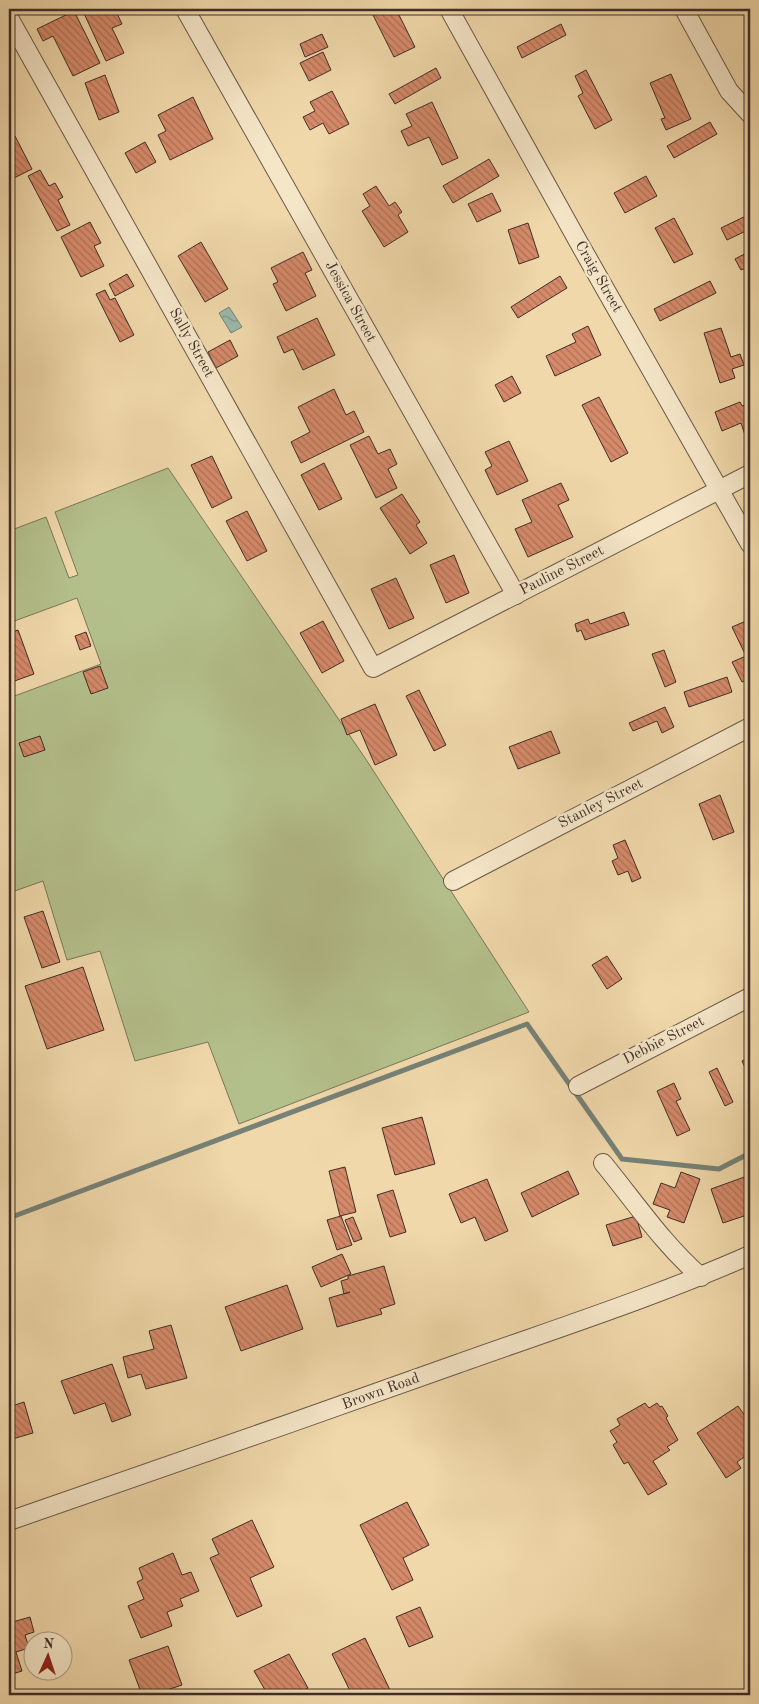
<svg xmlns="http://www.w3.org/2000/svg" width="759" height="1704" font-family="'Old Standard TT',serif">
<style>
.grass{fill:#b4c08c;stroke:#7a775a}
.water{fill:url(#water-waves);stroke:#768177}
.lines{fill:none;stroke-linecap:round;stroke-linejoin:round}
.stream{stroke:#768177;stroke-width:5}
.building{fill:url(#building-back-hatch);stroke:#3f2e28}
.minor-casing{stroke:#6b5848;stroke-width:20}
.minor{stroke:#f5e6c8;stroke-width:18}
.labels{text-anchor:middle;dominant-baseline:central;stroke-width:5;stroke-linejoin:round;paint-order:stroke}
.street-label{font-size:15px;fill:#3f2e28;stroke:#f5e6c8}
</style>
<defs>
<pattern id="water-waves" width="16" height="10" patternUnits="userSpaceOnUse" patternTransform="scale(1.25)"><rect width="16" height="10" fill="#9ab9ab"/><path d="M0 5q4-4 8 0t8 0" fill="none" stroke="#7f978b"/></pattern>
<pattern id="building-back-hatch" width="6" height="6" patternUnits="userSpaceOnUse" patternTransform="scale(1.25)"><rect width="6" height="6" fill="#d68a6a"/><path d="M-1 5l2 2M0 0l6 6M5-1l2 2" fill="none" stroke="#af7157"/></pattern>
</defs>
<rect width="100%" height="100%" fill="#f0d8aa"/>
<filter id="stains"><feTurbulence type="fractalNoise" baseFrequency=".004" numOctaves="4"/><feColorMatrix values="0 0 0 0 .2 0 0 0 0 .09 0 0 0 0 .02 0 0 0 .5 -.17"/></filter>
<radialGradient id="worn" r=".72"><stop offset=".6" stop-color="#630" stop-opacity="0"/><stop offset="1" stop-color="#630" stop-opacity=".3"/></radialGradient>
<path class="grass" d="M168,468L367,761L529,1012L239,1124L208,1042L135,1061L100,951L67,960L43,881L9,893V698L101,664L77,598L9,623V531L46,517L69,578L78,575L55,512Z"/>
<path class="water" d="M229,307L242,327L231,333L219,313Z"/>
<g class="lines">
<path class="stream" d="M9,1218L527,1024L622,1159L719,1169L750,1153"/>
</g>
<g class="building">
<path d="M82,9H115L122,24L112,28L124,53L106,61Z"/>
<path d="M370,9H396L415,47L394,57Z"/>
<path d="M74,11L100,63L73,76L53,36L43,41L37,29Z"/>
<path d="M561,24L566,35L522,58L517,47Z"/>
<path d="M322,34L328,47L305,57L300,44Z"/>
<path d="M323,52L331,70L309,81L300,63Z"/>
<path d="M436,68L441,78L395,104L389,94Z"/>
<path d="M586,70L612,120L595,129L578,96L583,93L575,76Z"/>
<path d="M671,74L691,119L666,130L661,119L665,118L650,83Z"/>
<path d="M105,75L119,112L99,120L85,83Z"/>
<path d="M332,91L349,124L329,134L323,123L310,130L303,117L315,111L310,102Z"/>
<path d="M193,97L213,139L170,160L158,135L166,131L158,115Z"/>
<path d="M432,102L458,158L442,165L429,137L408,146L401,131L412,126L406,114Z"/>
<path d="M710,122L717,134L674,158L667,146Z"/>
<path d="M15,136L32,169L12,179L9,172V139Z"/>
<path d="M145,142L156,162L136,173L125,153Z"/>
<path d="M489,159L499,176L453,203L443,186Z"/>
<path d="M40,170L49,186L55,183L63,197L58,200L70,225L57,231L28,176Z"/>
<path d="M646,176L657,196L625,213L614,193Z"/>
<path d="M376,186L389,206L395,202L402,212L398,215L408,232L384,247L362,211L370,206L363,194Z"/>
<path d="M492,193L501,211L477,222L468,204Z"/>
<path d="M750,214V229L727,240L721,228Z"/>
<path d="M674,218L693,254L674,263L655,228Z"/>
<path d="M90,222L101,243L94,246L104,266L81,277L61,237Z"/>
<path d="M528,223L539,257L519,264L508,230Z"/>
<path d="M201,242L228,289L205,302L178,256Z"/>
<path d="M750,251V266L741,270L735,259Z"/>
<path d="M303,252L312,270L305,273L316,296L286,311L273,284L278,282L271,268Z"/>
<path d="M127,274L134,286L115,296L109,284Z"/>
<path d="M560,276L567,288L518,318L511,307Z"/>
<path d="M710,281L716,293L660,321L654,309Z"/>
<path d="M105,290L110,300L115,298L134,335L120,342L96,294Z"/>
<path d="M317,318L335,355L303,370L293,349L284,353L277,337Z"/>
<path d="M588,326L601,355L555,376L546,356L576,342L572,334Z"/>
<path d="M721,328L731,357L740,354L744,365L732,369L735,378L720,383L704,333Z"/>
<path d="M230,340L238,356L216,368L208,352Z"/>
<path d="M512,376L521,393L504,402L495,385Z"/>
<path d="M334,389L346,415L354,411L364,432L301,463L291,442L310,432L298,407Z"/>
<path d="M599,397L628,453L611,462L582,405Z"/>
<path d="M740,402L742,406L750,403V433L745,435L741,423L722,431L715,412Z"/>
<path d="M369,436L378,454L390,449L397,464L388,469L397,488L376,498L350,445Z"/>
<path d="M509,441L528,481L497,495L485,470L492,466L485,452Z"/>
<path d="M212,456L232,498L212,508L191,465Z"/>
<path d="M324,463L342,499L319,510L301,475Z"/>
<path d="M561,483L569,500L558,505L573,537L528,557L515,529L532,522L522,500Z"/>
<path d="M402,494L420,522L416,525L427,543L410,554L380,508Z"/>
<path d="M247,511L267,551L247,561L226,521Z"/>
<path d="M454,555L469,593L446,603L430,565Z"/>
<path d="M396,578L414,618L389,629L371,589Z"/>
<path d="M624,612L629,625L585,640L581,630L577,632L575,624L588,619L590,624Z"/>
<path d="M323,621L344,661L322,673L300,633Z"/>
<path d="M746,621L750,629V678L742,682L732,662L746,656L732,627Z"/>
<path d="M18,630L34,674L9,683V633Z"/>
<path d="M86,632L91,646L80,650L75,636Z"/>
<path d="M664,650L676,682L665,687L652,654Z"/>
<path d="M100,666L108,688L91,694L83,672Z"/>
<path d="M727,677L732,692L689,707L684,692Z"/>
<path d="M419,690L446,745L434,751L406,696Z"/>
<path d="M375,704L397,755L375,765L360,730L347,735L341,719Z"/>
<path d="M665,707L674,727L662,733L657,721L633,731L629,723Z"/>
<path d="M551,731L560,753L518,769L509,747Z"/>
<path d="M40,736L45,750L24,757L19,743Z"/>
<path d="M720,795L734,832L713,840L699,804Z"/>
<path d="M625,840L641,878L632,882L628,871L618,875L612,861L618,858L613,845Z"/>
<path d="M43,911L60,962L42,968L24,917Z"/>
<path d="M607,956L622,979L607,989L592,965Z"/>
<path d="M83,967L104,1030L47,1049L25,986Z"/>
<path d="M750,1057V1078L742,1061Z"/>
<path d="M717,1068L733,1102L725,1106L709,1072Z"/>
<path d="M674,1083L681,1099L676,1101L690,1130L677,1136L657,1091Z"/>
<path d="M422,1117L435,1164L395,1175L382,1128Z"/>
<path d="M345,1167L356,1212L340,1216L329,1171Z"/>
<path d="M568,1171L579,1194L532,1217L521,1193Z"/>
<path d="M681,1172L700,1179L684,1223L667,1217L670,1210L653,1204L661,1183L675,1188Z"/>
<path d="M750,1175V1214L723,1223L711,1189Z"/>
<path d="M487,1179L508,1231L485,1241L475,1217L461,1223L449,1194Z"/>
<path d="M393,1190L406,1232L390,1237L377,1195Z"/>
<path d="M341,1216L352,1245L337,1250L327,1220Z"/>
<path d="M636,1216L642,1237L613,1246L606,1225Z"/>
<path d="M353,1217L362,1239L354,1242L345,1220Z"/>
<path d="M342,1254L351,1274L321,1287L312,1267Z"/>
<path d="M384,1266L395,1304L380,1309L382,1314L337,1327L329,1298L350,1292L344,1294L341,1281L348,1279V1276Z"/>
<path d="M287,1285L303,1329L241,1351L225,1307Z"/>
<path d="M171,1325L187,1378L146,1389L141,1374L128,1378L123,1357L154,1349L149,1331Z"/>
<path d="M112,1364L131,1415L112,1422L105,1403L74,1414L61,1381Z"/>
<path d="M24,1402L33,1433L9,1440V1407Z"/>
<path d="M645,1403L649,1408L657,1403L660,1407L662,1406L668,1416L666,1418L678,1440L667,1447L670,1450L653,1461L667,1484L648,1495L628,1462L624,1464L613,1445L617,1442L610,1431L620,1425L617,1419Z"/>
<path d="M738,1406L750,1423V1453L737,1462L741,1468L726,1478L697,1433Z"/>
<path d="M407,1502L429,1545L403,1558L413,1580L392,1590L360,1525Z"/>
<path d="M252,1520L274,1567L250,1578L262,1606L237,1617L210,1558L219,1554L212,1539Z"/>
<path d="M173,1553L182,1575L191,1572L199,1591L180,1599L183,1606L167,1612L172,1626L141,1638L128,1606L144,1599L137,1582L143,1579L139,1568Z"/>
<path d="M420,1607L433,1637L409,1647L396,1617Z"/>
<path d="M30,1617L34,1632L25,1635L29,1648L16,1652L22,1671L9,1675V1623Z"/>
<path d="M365,1638L390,1690L379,1695H352L332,1654Z"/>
<path d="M168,1646L182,1685L152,1695H142L129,1660Z"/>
<path d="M289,1654L308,1688L295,1695H268L254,1671Z"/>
</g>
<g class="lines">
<g class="minor-casing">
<g id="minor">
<path d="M185,9L516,595"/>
<path d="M449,9L579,243L750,544"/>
<path d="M684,9L729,91L750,114"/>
<path d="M9,18L373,668L750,474"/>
<path d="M453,881L750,727"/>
<path d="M578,1086L750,997"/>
<path d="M603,1163C635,1202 663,1244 701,1277"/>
<path d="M9,1521C158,1470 308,1417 457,1364C555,1329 655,1297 750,1255"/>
</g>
</g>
<use href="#minor" class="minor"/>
</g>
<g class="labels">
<g class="street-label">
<text transform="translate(598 277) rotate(60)">Craig Street</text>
<text transform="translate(350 302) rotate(61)">Jessica Street</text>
<text transform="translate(191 343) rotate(61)">Sally Street</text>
<text transform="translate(562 571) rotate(-27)">Pauline Street</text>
<text transform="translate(601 804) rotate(-27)">Stanley Street</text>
<text transform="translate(664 1041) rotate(-27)">Debbie Street</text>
<text transform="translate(381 1392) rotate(-20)">Brown Road</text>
</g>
</g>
<rect width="759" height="1704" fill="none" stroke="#f0d8aa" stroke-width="30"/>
<rect x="10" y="10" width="739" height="1684" fill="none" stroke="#3f2e28" stroke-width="2.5"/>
<rect x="15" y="15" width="729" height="1674" fill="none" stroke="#3f2e28"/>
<g transform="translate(48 1656) rotate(3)"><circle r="24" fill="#f5e6c8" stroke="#ac9c88"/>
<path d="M0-4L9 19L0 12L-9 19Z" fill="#8f2418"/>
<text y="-8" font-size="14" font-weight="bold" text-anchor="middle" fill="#3f2e28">N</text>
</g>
<rect width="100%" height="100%" filter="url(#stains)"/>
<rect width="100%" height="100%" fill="url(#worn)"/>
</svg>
